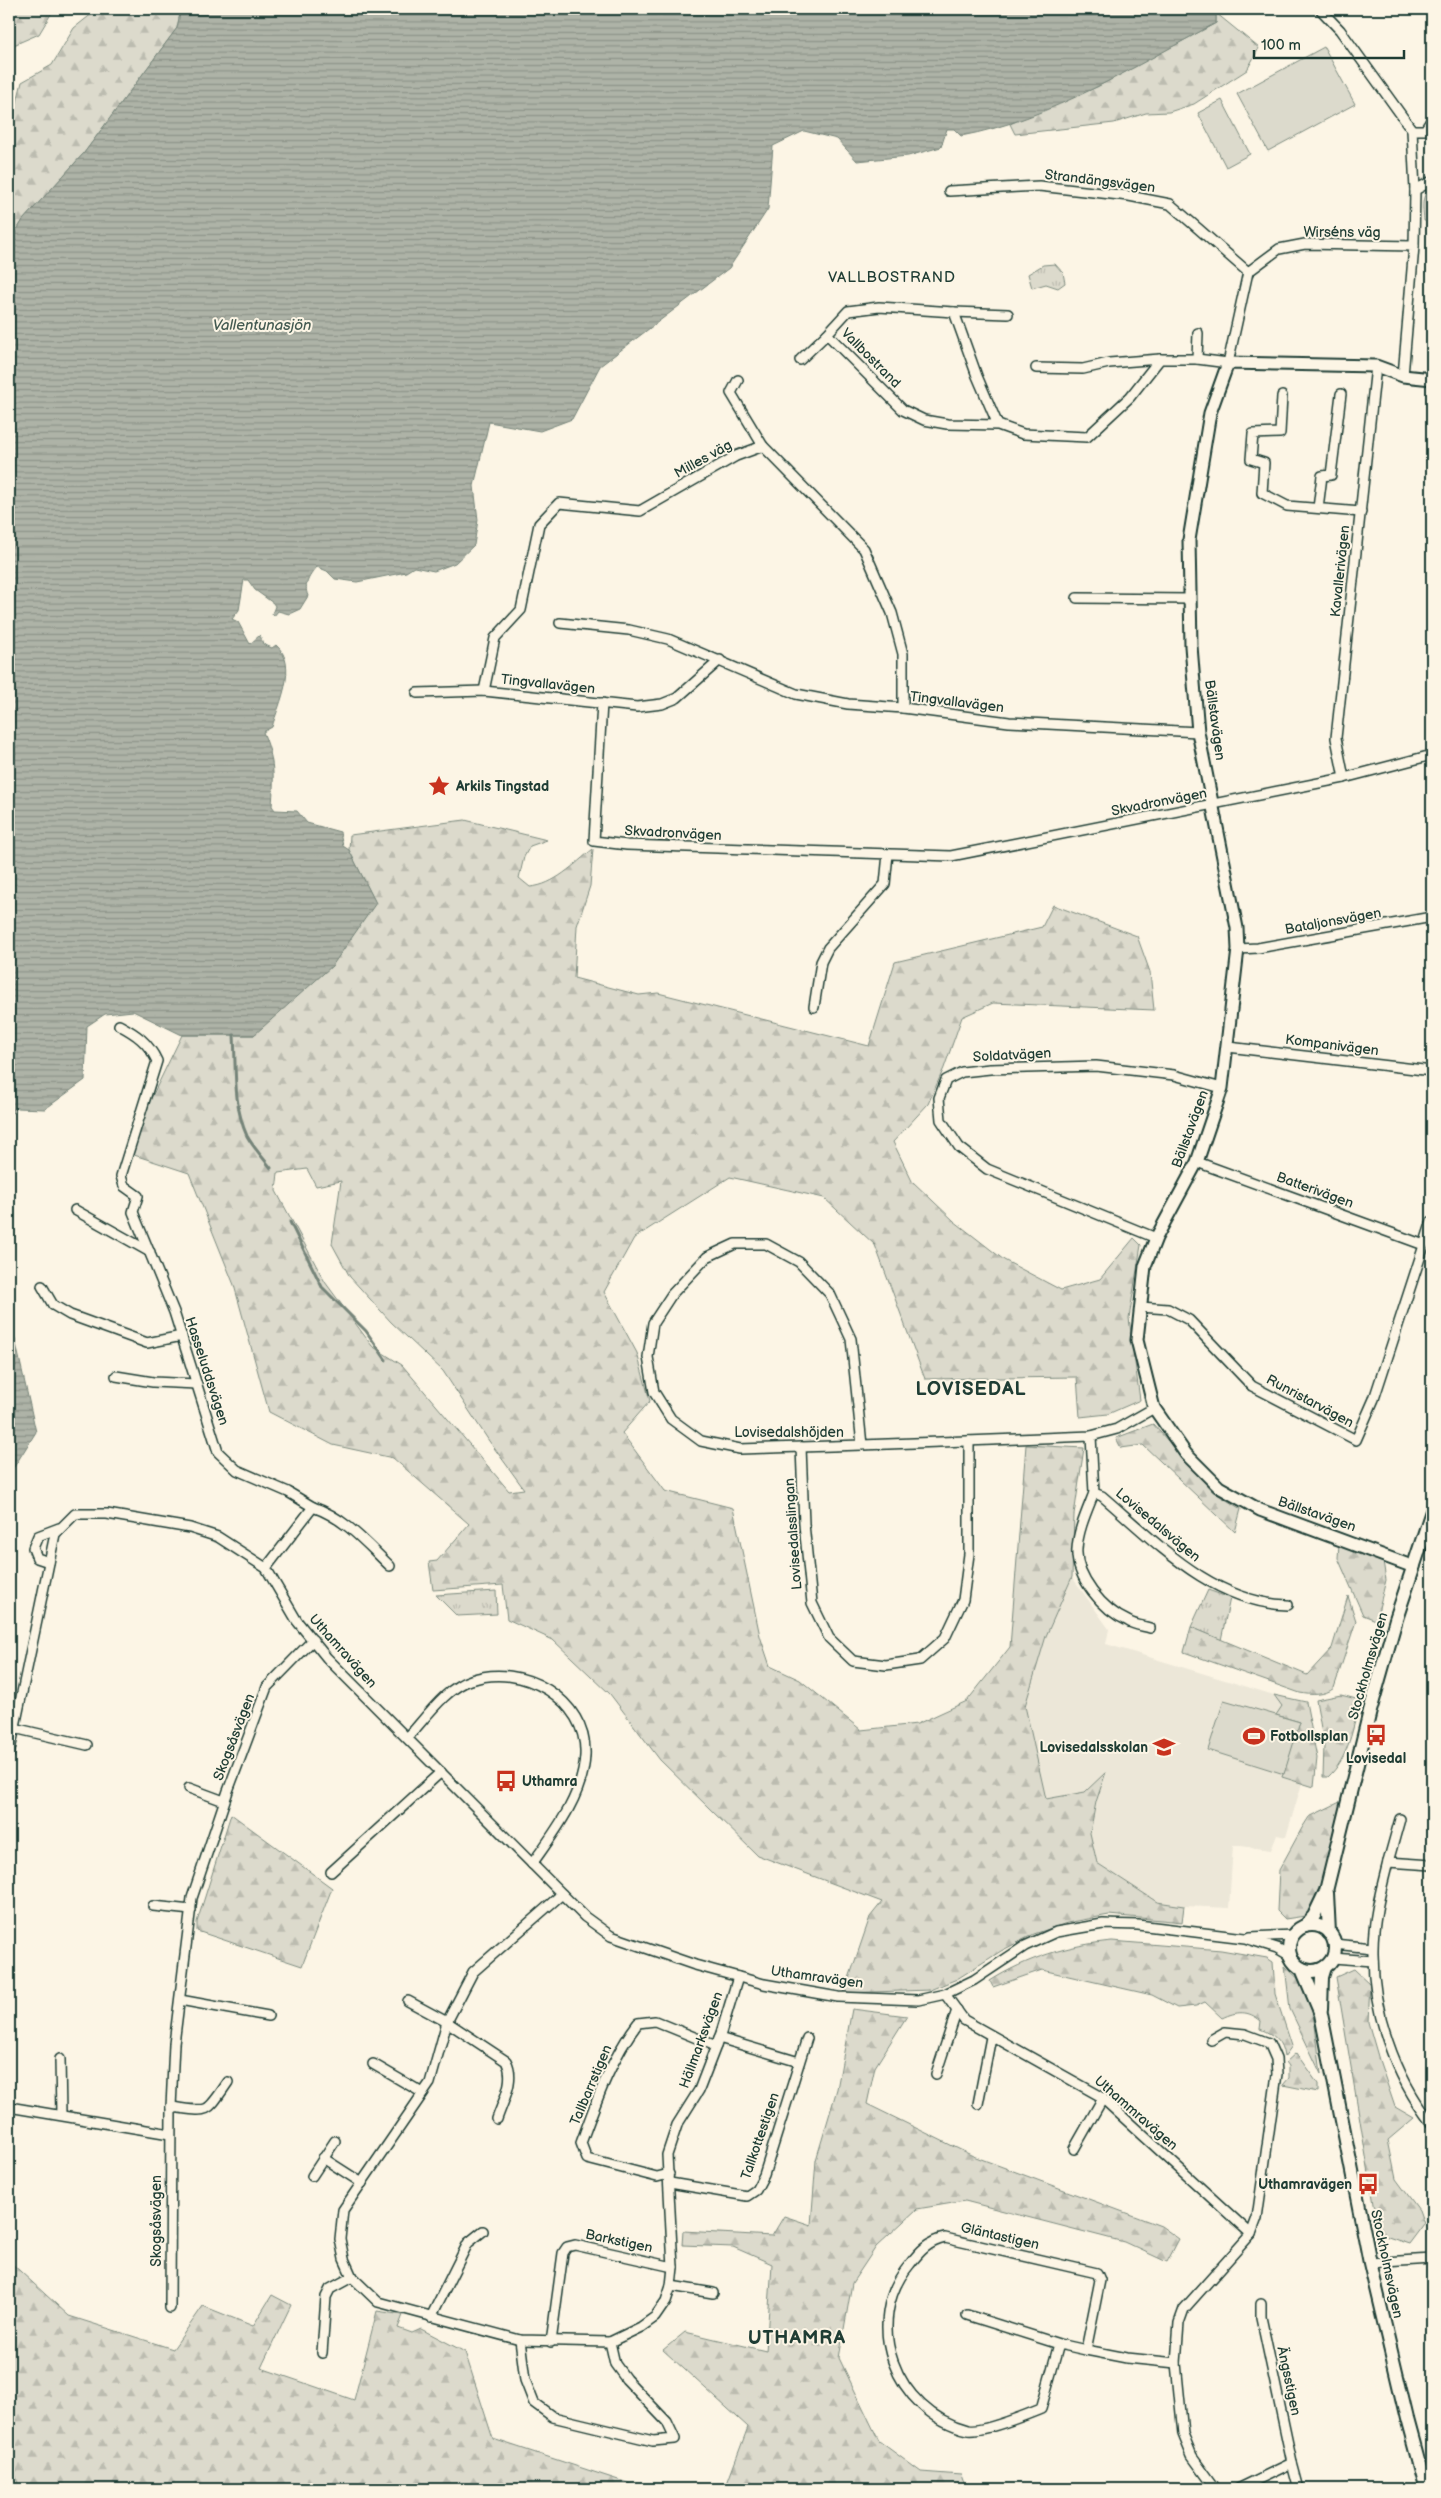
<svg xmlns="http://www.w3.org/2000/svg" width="1441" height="2498" font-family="'Balsamiq Sans',sans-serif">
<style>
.built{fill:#ece7d8}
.grass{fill:url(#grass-tufts);stroke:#7e8c80}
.forest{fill:url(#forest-firs);stroke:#7e8c80;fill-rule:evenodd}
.garden{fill:#dcdacc;stroke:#7e8c80}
.water{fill:url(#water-rules);stroke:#758479}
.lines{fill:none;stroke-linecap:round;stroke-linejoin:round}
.stream{stroke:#758479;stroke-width:3}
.minor-casing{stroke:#1f3d34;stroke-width:12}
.tertiary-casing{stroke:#1f3d34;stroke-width:15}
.secondary-casing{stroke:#1f3d34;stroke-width:16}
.minor{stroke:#fcf5e5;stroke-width:9}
.tertiary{stroke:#fcf5e5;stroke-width:11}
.secondary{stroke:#fcf5e5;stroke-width:12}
.labels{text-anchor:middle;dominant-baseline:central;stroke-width:4;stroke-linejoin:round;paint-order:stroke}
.street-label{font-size:14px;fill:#1f3d34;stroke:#fcf5e5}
.poi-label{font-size:14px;font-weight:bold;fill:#1f3d34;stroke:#fcf5e5;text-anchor:start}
.neighbourhood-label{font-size:15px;letter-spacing:1px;fill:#1f3d34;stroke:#fcf5e5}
.water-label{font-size:15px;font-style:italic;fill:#435a51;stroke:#fcf5e5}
.district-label{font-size:19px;font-weight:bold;letter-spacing:1px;fill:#1f3d34;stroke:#fcf5e5}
</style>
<defs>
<pattern id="grass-tufts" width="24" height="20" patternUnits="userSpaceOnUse" patternTransform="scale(1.25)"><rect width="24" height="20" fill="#dcdacc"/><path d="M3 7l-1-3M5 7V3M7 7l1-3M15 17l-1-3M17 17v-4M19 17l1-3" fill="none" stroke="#bcbcb0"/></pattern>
<pattern id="forest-firs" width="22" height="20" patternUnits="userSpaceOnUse" patternTransform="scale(1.25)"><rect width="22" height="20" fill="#dcdacc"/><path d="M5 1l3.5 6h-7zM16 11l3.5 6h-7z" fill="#bcbcb0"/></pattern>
<pattern id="water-rules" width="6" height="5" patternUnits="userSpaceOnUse" patternTransform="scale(1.25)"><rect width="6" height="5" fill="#aeb3a7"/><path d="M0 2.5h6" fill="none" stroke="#8d9389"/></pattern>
</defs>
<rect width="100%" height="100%" fill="#fcf5e5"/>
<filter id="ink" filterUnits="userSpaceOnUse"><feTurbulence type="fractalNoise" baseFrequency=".02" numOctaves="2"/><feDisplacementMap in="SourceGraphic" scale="10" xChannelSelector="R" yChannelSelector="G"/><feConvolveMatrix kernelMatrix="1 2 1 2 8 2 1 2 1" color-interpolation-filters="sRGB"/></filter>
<g filter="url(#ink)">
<path class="built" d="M1072,1577L1109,1629L1106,1644L1274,1695L1282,1706L1277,1715L1300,1722L1282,1777L1302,1783L1286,1837L1277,1835L1271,1850L1233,1845L1229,1908L1184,1906L1157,1902L1097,1863L1090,1833L1096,1802L1106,1773L1085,1792L1046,1799L1025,1706L1046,1636Z"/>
<g class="grass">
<path d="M1432,187V221H1424C1423,209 1420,194 1432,187Z"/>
<path d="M1055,264L1063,273L1065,283L1058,288L1046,284L1032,288L1028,274L1043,265Z"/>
<path d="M1208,1590L1230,1598L1221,1640L1191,1627Z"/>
<path d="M496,1591L497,1614L457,1616L436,1595Z"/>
</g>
<g class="forest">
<path d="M9,9H54L39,34L9,47Z"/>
<path d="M98,9H181L177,28L84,153L23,220L9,243V134L22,82L52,65L74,28Z"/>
<path d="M1216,13L1259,48L1247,70L1194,104L1169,112L1146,113L1114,123L1015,134L1010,124L1097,87L1216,23Z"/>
<path d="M465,820L547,840L530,846L524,857L519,878L530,887C555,885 574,864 593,849L590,886L577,926L574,978L639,995L658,993L869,1046L895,962L1042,927L1053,905L1137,936L1150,972L1154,1010L993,1003L962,1017L944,1068L928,1104L893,1142L912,1181L954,1221L1004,1260L1061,1290L1100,1279L1134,1238L1141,1245L1129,1318L1140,1400L1108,1414L1080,1417L1077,1377L925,1379L875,1245L824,1198L730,1177L634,1238L604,1292L637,1353L650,1401L622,1433L665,1491L733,1508L760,1636L770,1666L800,1680L861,1730L917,1724L967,1701L1010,1647L1026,1445L1084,1448L1074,1515L1072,1577L1046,1636L1025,1706L1046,1799L1085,1792L1106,1772L1096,1802L1090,1833L1097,1863L1157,1902L1184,1906L1182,1922L1109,1915L1067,1923L1034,1934L1001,1951L957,1979L930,1990L844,1993L870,1917L882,1902L757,1855L660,1760L610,1694L553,1640L507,1619L503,1585L433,1590L429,1562L437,1561L469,1524L393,1458L333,1445L269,1412L234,1285L189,1173L125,1152L182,1035H254L374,900L349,850L350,835ZM307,1169L316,1186L341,1181L332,1244L350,1277L391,1322L443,1371L489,1441L524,1489L509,1491L402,1365L372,1346L325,1282L276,1191L278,1173Z"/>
<path d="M1153,1424L1212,1491L1241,1509L1235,1532L1143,1445L1121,1448L1116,1438Z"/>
<path d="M1339,1544L1383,1561L1386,1580L1376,1620L1363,1615L1338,1558Z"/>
<path d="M1348,1596L1356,1621L1334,1688C1325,1696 1311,1695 1300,1693L1184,1652L1191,1627L1307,1675L1332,1648Z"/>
<path d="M1274,1695L1306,1702L1317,1758L1314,1787L1282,1777L1300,1722L1276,1715L1282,1706Z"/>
<path d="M1341,1695L1360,1700C1353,1727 1349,1758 1328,1777H1323L1324,1745L1316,1700Z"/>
<path d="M1342,1801L1317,1907L1312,1915L1285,1919L1277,1911L1279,1870L1302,1828L1309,1817Z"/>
<path d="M231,1814L332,1888L302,1966L197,1931V1922Z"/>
<path d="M1112,1941L1221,1950L1267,1958L1273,1962L1275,1994L1292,2046L1284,2057C1282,2041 1275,2035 1260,2029L1261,2021C1248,2010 1237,2011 1222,2018L1205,2002L1196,2006L1177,2008L1152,1995L1042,1970L993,1987L990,1981C1026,1958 1069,1945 1112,1941Z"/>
<path d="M1285,1966L1306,1986L1315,2025L1321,2074L1290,2009Z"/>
<path d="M1354,1969L1370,1984L1368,2022L1379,2060L1395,2107L1414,2118L1388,2140L1396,2179L1419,2210L1424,2224L1409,2244L1379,2234L1336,1977Z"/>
<path d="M852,2009L907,2016L875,2067L867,2104L973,2156L1161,2226L1179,2239L1167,2262L1124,2242L965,2201L917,2209L876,2247L852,2283L839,2358L879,2441L921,2472L961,2475L966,2489H725L748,2427L663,2350L685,2332L766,2351L772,2264L733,2247L682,2245L683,2231L772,2236L784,2216L811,2225L816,2160L837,2089Z"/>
<path d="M1296,2053L1318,2084V2092L1283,2085L1289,2078V2066L1286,2062Z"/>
<path d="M9,2261L69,2316L173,2349L203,2306L253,2326L272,2295L291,2305L261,2368L354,2400L377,2311L403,2315L398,2328L412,2333L421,2329L465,2352L493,2439L646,2489H9V2484H18L9,2451Z"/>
</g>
<g class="garden">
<path d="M1324,47L1355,104L1268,151L1237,94Z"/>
<path d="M1222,100L1250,154L1226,167L1198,113Z"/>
<path d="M1224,1700L1300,1722L1284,1774L1208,1750Z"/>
</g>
<g class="water">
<path d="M181,9H1216V23C1137,65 1049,120 961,136L954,129H947L941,147L908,156L857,161L837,139L804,131L773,146L768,209L729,268L600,366L572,419L540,431L489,422L474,486L478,520L474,545L455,563L434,571L414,567L406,572L357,582L335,579L327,571L317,567C310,575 303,584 308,596L300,609L289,614L278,611L274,616L272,614L275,606L273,603L255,590L248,580H244L239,610L232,619L238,622L250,644L260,635L263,644L272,648L276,645C299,665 279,703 272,727L263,732C275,760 274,777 272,806L275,810L297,811L307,823L340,832L343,846L349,850L376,903L332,966L254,1035H182L133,1011L105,1014L87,1026L85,1080L45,1109L17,1108L9,1116V243L23,220L84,153L177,28Z"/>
<path d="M9,1327L14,1335L36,1432L9,1475Z"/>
</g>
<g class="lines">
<g class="stream">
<path d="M234,1035C236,1068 233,1106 247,1136C253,1147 263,1158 271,1168"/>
<path d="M290,1222L322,1287L366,1331L386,1360"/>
</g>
<g class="minor-casing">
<g id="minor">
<path d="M1320,9L1340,30L1412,130L1415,190L1414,246"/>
<path d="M1412,130H1425L1432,119"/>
<path d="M1415,190L1432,181"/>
<path d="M949,191L1039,186L1129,196L1170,204L1248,272L1228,363L1197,359H1160L1130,397L1087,437L1023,434L998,425L947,424L924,420L903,410L827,334L848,311L879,307L954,312L977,376L998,425"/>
<path d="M1248,272L1279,249L1305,244L1414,246L1403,376"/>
<path d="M954,312L1008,314"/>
<path d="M1197,359L1198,333"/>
<path d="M800,360L827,334"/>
<path d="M1036,368L1083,369L1109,363L1160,359"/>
<path d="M738,380L731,393L763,446L864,549L892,613L903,654V708"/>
<path d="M1282,396L1280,433L1253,434L1251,459L1264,463L1262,493L1287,506L1361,512"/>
<path d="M1318,508L1322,476L1331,475L1341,394"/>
<path d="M1077,598L1190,599"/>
<path d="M560,623L629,630L668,639L796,694L848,704L903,708L1009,722L1198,732"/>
<path d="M484,691L495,638L521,610L539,524L559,503L640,511L736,456L763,446"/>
<path d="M417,693L484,691L637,707L662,704L677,698L720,660"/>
<path d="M602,703L594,841L627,845L951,856L1344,778L1432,755"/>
<path d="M1344,778L1336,738L1376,366"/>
<path d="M1238,949L1258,948L1432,917"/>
<path d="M814,1007L821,962L828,948L885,884L888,854"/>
<path d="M119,1025C136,1034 148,1042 157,1061L121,1176L124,1186L138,1196L133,1212L174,1312L218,1452L237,1470L288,1492L313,1507L266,1568"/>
<path d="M1228,1047L1432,1071"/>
<path d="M1197,1162L1424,1245"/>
<path d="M75,1210L150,1252"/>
<path d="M1156,1238L987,1169L959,1147L941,1120L939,1098L946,1080L962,1072L990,1069L1096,1066L1174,1075L1222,1088"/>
<path d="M42,1286L53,1305L70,1315L147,1343L182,1336"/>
<path d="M1140,1307L1168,1309L1189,1320L1252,1386L1356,1440L1374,1399L1432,1221"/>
<path d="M116,1376L153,1382L197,1384"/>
<path d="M1091,1436L1094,1493L1102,1496C1156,1542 1212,1603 1288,1605"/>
<path d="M862,1445L851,1339L830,1294L799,1262L766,1244H735L707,1257L672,1294L653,1323L648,1357L654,1392L671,1419L701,1441L740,1449L862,1445L1091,1436L1117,1429L1154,1408"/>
<path d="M801,1447L804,1524L812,1603L829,1638L853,1661L886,1665L920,1660L945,1638L963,1600L969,1554V1441"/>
<path d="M1094,1493C1087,1511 1078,1530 1077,1549C1075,1577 1103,1610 1128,1621C1134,1625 1143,1626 1150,1628"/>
<path d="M313,1507C345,1518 366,1543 390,1566"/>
<path d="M49,1562L37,1558L33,1548L38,1536L59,1528"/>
<path d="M14,1728L87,1745"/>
<path d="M407,1738C425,1719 445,1688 471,1680C521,1662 588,1699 585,1756C583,1796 554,1833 532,1864"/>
<path d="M9,1755L55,1534L75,1514H107L190,1528L218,1537L266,1568L297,1621L327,1658L585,1917L611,1936L695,1965L764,1984L838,1997L918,2000L945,1994L974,1980L1025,1946L1056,1932L1103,1924L1138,1925L1245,1938L1277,1948L1289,1955"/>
<path d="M189,1788L224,1801"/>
<path d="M1400,1819L1388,1862L1432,1865"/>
<path d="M1388,1862C1381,1890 1373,1919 1373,1949C1372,2011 1394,2075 1432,2124"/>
<path d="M331,1872L441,1772"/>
<path d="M562,1894L473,1972L447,2022L430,2083L343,2210L340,2239L344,2259L352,2277L378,2302L520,2340L610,2342L641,2327L655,2317L666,2301L671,2286L673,2267L667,2155L677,2125L699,2090L721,2033L738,1977"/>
<path d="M153,1906L191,1910"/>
<path d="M1250,1937L1293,1935"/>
<path d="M1334,1944L1372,1948"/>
<path d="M1333,1958L1373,1961"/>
<path d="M945,1994L964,2020L1100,2096L1251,2234"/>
<path d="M180,2000L268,2016"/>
<path d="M408,2001L447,2022L506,2061C516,2079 503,2101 497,2119"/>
<path d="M719,2038L799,2062"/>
<path d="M1211,2040L1225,2032L1245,2034L1269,2043L1276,2059L1277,2074L1257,2218L1251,2234L1184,2309L1179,2323L1176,2363L1183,2434L1192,2456L1216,2489"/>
<path d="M60,2059L61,2115"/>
<path d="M373,2064L423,2093"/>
<path d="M936,2074L957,2010"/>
<path d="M978,2104L991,2037"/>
<path d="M9,2107L170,2134"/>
<path d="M171,2107C211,2112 205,2115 228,2082"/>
<path d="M1074,2149L1103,2098"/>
<path d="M323,2158L362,2183"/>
<path d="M669,2174L657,2177L587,2159L581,2143C596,2102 611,2058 638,2023L655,2021L716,2046"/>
<path d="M312,2176L335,2141"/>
<path d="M670,2183L747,2196L756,2190L764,2175L807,2038"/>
<path d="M1370,2263L1432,2259"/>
<path d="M671,2286L713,2293"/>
<path d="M170,2308L171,2107L174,2044L192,1898L228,1791L267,1687L313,1640"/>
<path d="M967,2315L1059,2344L1041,2409C1026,2415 982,2433 968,2430C895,2412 861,2322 910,2264C920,2251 929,2241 945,2238L1097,2273L1100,2280L1086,2350L1059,2344"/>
<path d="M431,2317L468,2243L483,2231"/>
<path d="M520,2340L525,2380L534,2403L553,2417L653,2441L675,2439L667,2422L626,2379L615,2364L610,2342"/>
<path d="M551,2342L563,2253L567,2247L575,2245L673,2267"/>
<path d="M1086,2350L1127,2358L1176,2363"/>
<path d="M322,2353L326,2297L330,2289L352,2277"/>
<path d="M1292,2463L1299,2489"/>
<path d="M1238,2489L1292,2463L1261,2317V2304"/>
</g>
</g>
<g class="tertiary-casing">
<path id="tertiary" d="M1414,1567L1260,1510L1219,1487L1186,1454L1154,1408L1137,1340L1145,1266L1156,1238L1197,1162L1222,1088L1238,949L1237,928L1198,732L1191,646L1189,540L1210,413L1228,363L1376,366L1403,376L1432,379"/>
</g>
<g class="secondary-casing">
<g id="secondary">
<path d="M1327,1893L1329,1933"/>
<circle cx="1312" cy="1948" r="23"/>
<path d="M1305,1926L1314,1916L1326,1891L1370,1711L1396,1619L1432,1511"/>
<path d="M1302,1969L1321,2014L1370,2263L1407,2419L1426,2489"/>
<path d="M1321,2009L1322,1977L1325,1967"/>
</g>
</g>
<use href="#minor" class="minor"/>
<use href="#tertiary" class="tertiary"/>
<use href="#secondary" class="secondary"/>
</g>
</g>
<defs>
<g id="sight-bare" transform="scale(1.725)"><path d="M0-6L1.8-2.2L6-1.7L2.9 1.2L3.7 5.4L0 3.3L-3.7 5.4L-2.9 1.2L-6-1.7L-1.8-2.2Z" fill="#c8321e" stroke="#fcf5e5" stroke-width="2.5" paint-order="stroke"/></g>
<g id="bus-bare" transform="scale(1.725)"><path d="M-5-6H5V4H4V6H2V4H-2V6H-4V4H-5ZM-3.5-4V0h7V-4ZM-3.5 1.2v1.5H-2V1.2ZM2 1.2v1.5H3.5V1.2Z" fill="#c8321e" stroke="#fcf5e5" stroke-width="2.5" paint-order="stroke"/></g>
<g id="stadium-bare" transform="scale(1.725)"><path d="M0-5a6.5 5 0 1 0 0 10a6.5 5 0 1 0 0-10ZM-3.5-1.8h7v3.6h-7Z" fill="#c8321e" stroke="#fcf5e5" stroke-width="2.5" paint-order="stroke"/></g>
<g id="school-bare" transform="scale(1.725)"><path d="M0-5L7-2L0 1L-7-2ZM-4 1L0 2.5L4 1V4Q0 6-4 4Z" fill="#c8321e" stroke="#fcf5e5" stroke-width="2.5" paint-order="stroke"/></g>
</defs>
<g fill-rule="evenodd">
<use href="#sight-bare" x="439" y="786"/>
<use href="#bus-bare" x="1376" y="1735"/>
<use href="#stadium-bare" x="1254" y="1736"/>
<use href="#school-bare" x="1164" y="1747"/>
<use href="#bus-bare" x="506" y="1781"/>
<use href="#bus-bare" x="1368" y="2184"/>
</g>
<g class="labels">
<g class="street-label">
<text transform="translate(1100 181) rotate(7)">Strandängsvägen</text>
<text x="1342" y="232">Wirséns väg</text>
<text transform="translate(871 358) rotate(45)">Vallbostrand</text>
<text transform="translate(703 459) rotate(-29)">Milles väg</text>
<text transform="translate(1340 571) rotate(-84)">Kavallerivägen</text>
<text transform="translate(548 684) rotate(6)">Tingvallavägen</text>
<text transform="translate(957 702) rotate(7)">Tingvallavägen</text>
<text transform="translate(1215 720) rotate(82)">Bällstavägen</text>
<text transform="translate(1159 802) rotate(-11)">Skvadronvägen</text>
<text transform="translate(673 833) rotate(3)">Skvadronvägen</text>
<text transform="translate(1333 921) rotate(-10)">Bataljonsvägen</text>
<text transform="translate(1332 1045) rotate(7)">Kompanivägen</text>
<text transform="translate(1012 1055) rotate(-3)">Soldatvägen</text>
<text transform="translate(1190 1129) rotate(-70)">Bällstavägen</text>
<text transform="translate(1315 1190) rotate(20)">Batterivägen</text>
<text transform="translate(207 1371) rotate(72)">Hasseluddsvägen</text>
<text transform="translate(1310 1401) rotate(28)">Runristarvägen</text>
<text x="789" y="1432">Lovisedalshöjden</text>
<text transform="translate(1317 1514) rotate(19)">Bällstavägen</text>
<text transform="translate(1158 1525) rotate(40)">Lovisedalsvägen</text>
<text transform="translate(793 1534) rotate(-94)">Lovisedalsslingan</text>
<text transform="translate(343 1651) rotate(48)">Uthamravägen</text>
<text transform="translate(1368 1666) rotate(-74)">Stockholmsvägen</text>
<text transform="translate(234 1737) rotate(-69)">Skogsåsvägen</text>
<text transform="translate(817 1977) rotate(8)">Uthamravägen</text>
<text transform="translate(701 2040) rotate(-70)">Hällmarksvägen</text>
<text transform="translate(591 2085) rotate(-67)">Tallbarrstigen</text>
<text transform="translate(1136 2113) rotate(41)">Uthammravägen</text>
<text transform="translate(760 2136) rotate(-71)">Tallkottestigen</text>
<text transform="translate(156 2221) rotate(-90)">Skogsåsvägen</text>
<text transform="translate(1000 2236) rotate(13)">Gläntastigen</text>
<text transform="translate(619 2241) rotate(12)">Barkstigen</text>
<text transform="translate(1387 2264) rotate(78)">Stockholmsvägen</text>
<text transform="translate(1289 2381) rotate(78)">Ängsstigen</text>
</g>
<g class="poi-label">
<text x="456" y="786">Arkils Tingstad</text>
<text x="1270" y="1736">Fotbollsplan</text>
<text x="1148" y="1747" text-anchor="end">Lovisedalsskolan</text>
<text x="1376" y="1758" text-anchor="middle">Lovisedal</text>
<text x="522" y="1781">Uthamra</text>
<text x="1352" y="2184" text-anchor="end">Uthamravägen</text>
</g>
<g class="neighbourhood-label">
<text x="892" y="277">VALLBOSTRAND</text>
</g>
<g class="water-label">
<text x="262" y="325">Vallentunasjön</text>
</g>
<g class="district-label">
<text x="971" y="1389">LOVISEDAL</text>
<text x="797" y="2338">UTHAMRA</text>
</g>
</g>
<rect width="1441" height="2498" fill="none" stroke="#fcf5e5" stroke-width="30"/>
<rect x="15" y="15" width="1411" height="2468" fill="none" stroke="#1f3d34" stroke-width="2" filter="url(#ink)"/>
<path d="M1254 50v8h150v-8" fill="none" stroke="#1f3d34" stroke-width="2.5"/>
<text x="1261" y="50" font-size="15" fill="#1f3d34" stroke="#fcf5e5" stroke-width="4" paint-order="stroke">100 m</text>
</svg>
